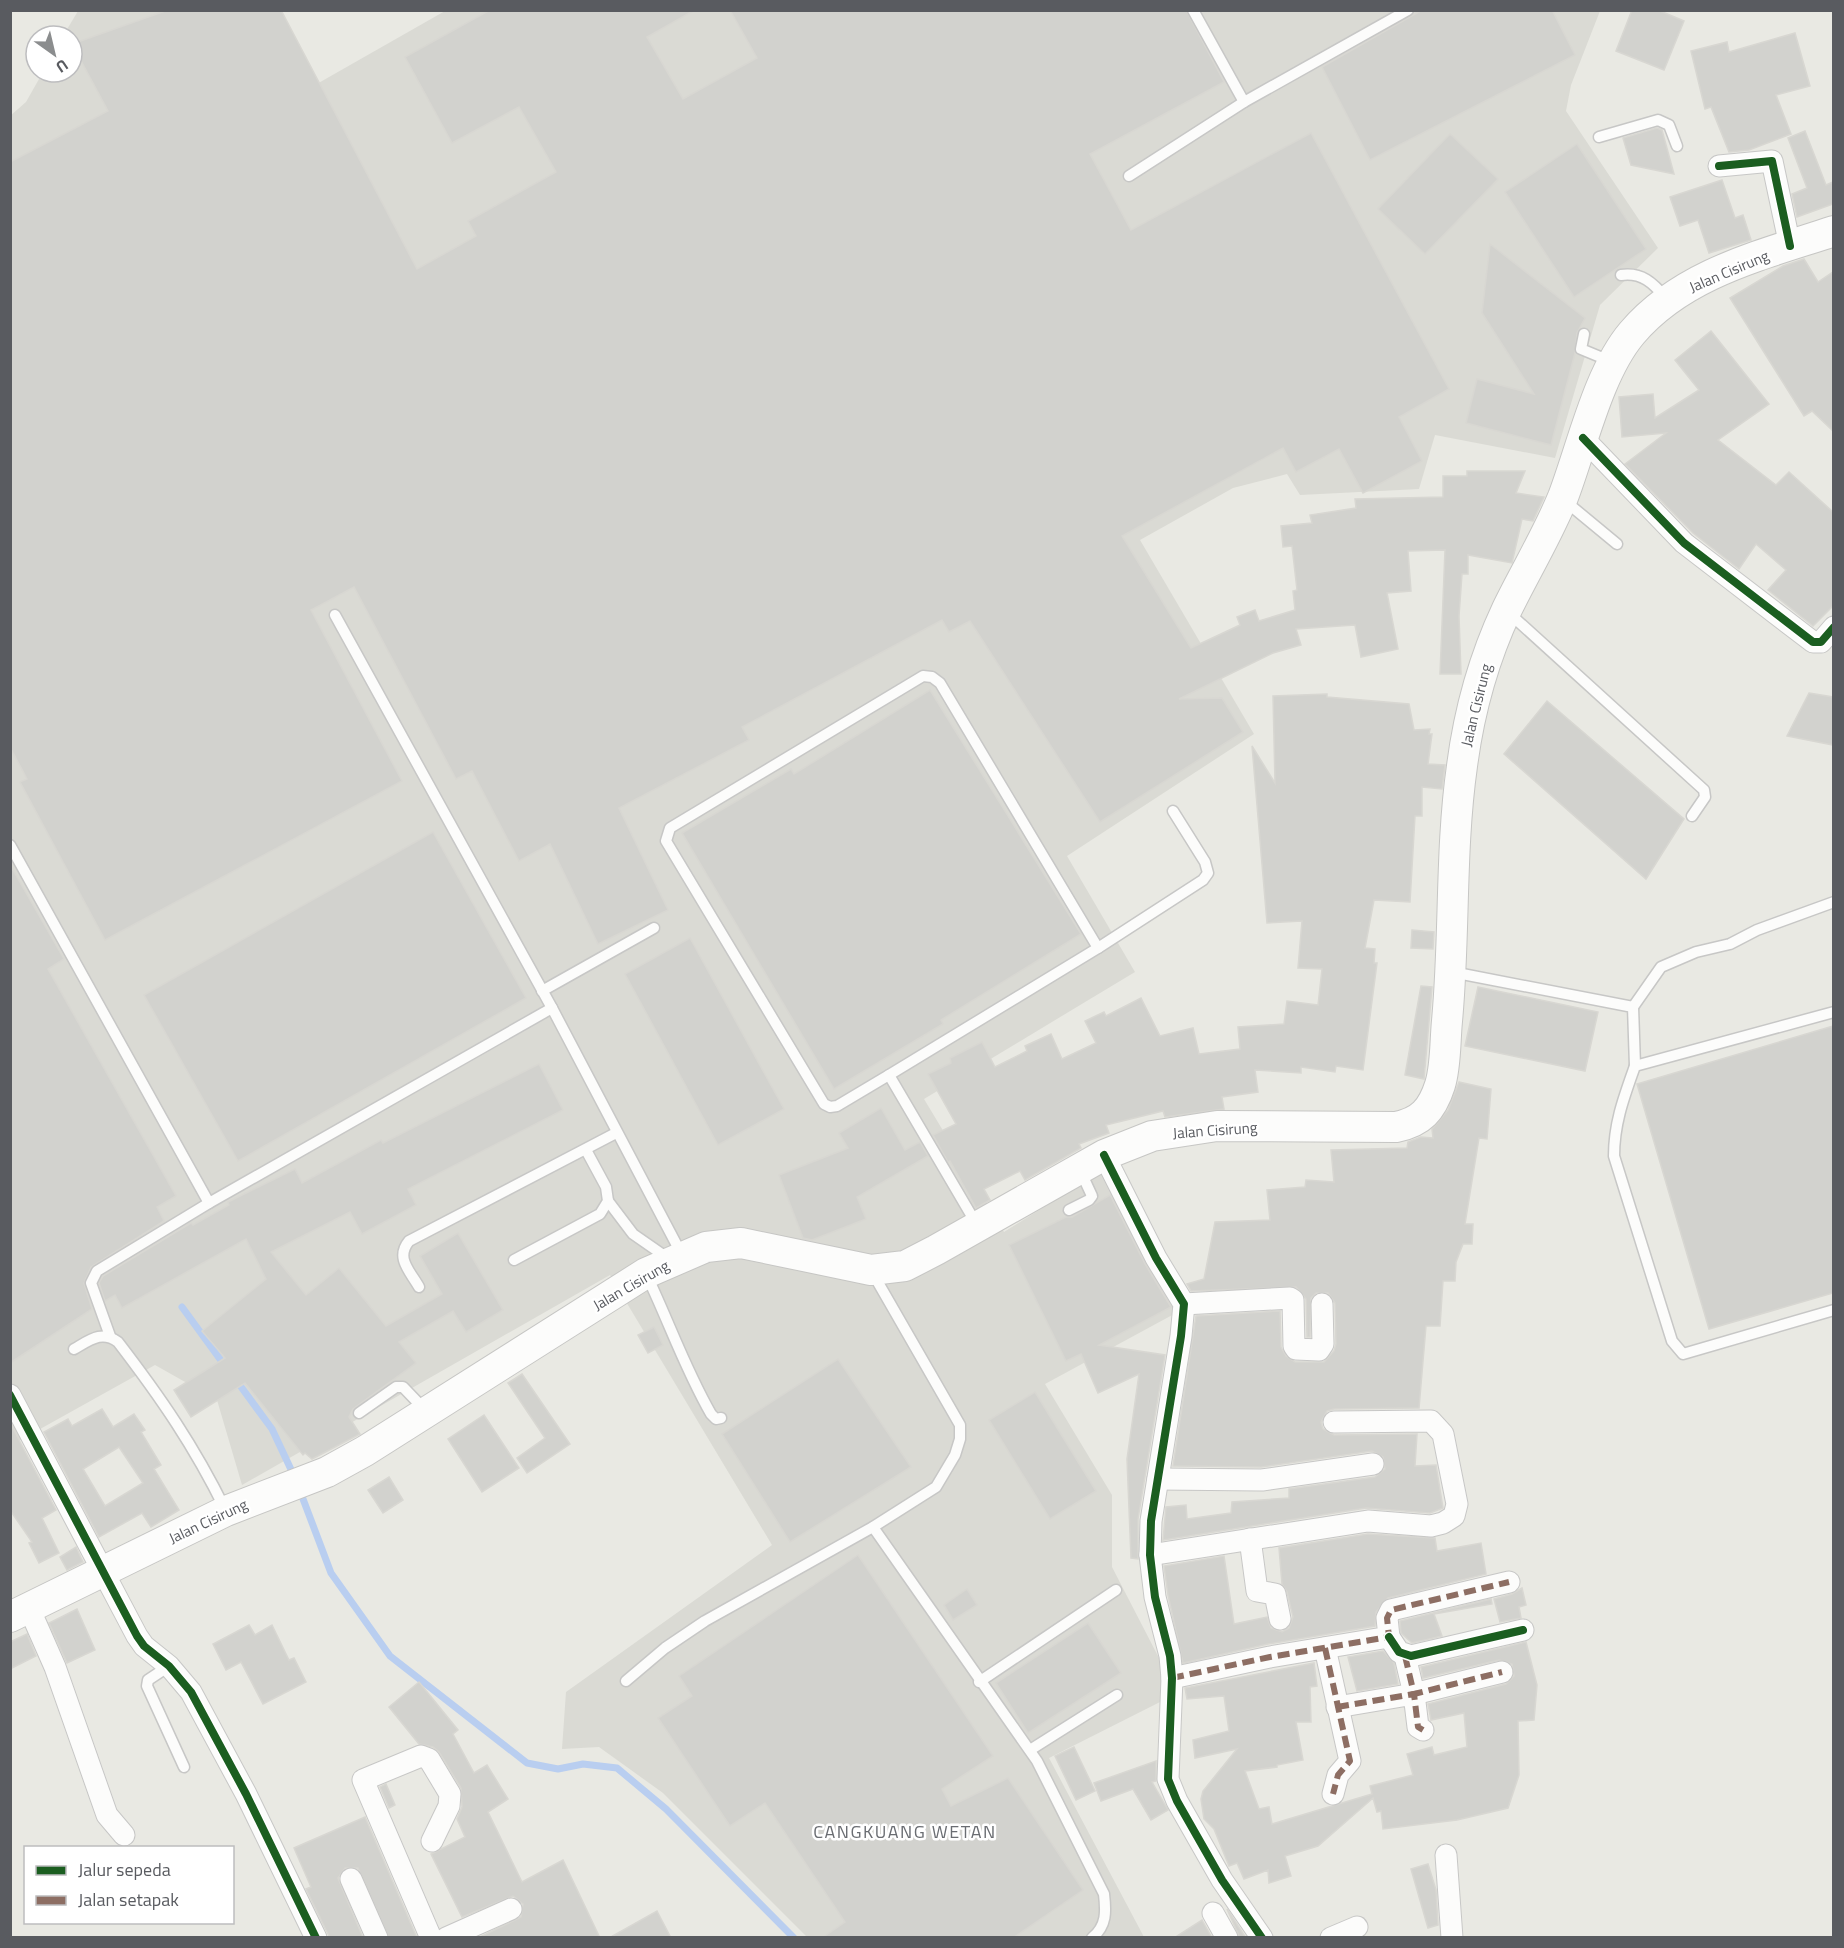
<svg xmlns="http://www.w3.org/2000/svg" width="1844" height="1948" font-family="'Titillium Web',sans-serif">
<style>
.industrial{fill:#dadad4}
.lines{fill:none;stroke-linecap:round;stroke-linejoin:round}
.stream{stroke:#b9cef0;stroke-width:7}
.building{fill:#d2d2ce;stroke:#d8d7d2;stroke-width:1.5;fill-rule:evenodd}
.service-casing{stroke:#c7c7c6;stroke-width:13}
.minor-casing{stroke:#c7c7c6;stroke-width:23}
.secondary-casing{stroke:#c6c6c4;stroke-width:32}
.service{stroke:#fcfcfb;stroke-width:10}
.minor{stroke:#fcfcfb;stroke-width:21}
.secondary{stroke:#fcfcfb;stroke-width:30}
.quiet{stroke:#8d6e63;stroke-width:6;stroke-dasharray:12 6;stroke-linecap:butt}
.cycleway-casing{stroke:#fff;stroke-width:11}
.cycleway{stroke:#1b5e20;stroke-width:8}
.labels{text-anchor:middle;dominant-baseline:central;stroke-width:5;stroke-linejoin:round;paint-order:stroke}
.street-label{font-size:15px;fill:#595b60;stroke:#fff}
.quarter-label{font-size:18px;letter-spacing:1.5px;fill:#6a6d72;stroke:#fff}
</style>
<rect width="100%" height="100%" fill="#e9e9e3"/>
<path class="industrial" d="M78,11H273L315,85L445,11H1600L1571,85L1566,111L1658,248L1600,305L1555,458L1435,435L1419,489L1300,495L1287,474L1233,488L1140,540L1254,734L1067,856L1135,972L924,1099L1004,1232L1102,1171L1176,1313L1045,1384L1112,1495V1567L1159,1658L1164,1700L1049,1758L1144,1937H807L663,1793L599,1747L562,1749L566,1692L772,1545L610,1275L242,1485L217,1400L155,1365L15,1443L11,1480L10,116L26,102L43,72H72V36H63Z"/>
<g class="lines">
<g class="stream">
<path d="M182,1307L225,1366"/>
<path d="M236,1380L272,1429L295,1478"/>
<path d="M300,1491L331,1573L390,1656L527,1763L558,1769L583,1764L617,1768L666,1809L794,1938"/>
</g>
</g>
<g class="building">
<path d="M168,10H281L417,269L476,236L468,221L556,172L519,107L452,143L405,57L490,10H695L647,37L683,99L757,58L730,10H1186L1224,82L1090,154L1131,230L1311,133L1449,389L1399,417L1422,461L1363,493L1339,449L1296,472L1283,448L1122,536L1191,648L1240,625L1237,617L1255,610L1259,621L1295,610L1293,591L1297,590L1292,546L1283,547L1281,526L1312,523L1310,515L1356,508L1355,499L1443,497V476H1467V471H1525L1516,493L1544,497L1533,521L1522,519L1512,563L1468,555V574H1462L1459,616L1461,674H1440L1445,550L1408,551L1411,591L1387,593L1398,649L1361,657L1355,625L1296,629L1301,645L1273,653L1179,699L1222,698L1243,732L1100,822L970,621L949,632L942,620L742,727L749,740L619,808L668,910L598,944L550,844L519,861L472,771L456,779L354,587L311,610L402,781L105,940L20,782L27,779L10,747V162L108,111L72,44Z"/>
<path d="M1422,10H1552L1575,55L1370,160L1322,67Z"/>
<path d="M1632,10H1658L1684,21L1664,70L1616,51Z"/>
<path d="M1795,33L1810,86L1776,95L1791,134L1749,150L1729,152L1711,107L1705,109L1691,51L1727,42L1729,52Z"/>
<path d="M1657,128L1662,130L1674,174L1631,165L1623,138Z"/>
<path d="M1805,131L1826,185L1833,182V204L1797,217L1792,194L1807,188L1788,138Z"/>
<path d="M1450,134L1498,179L1425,254L1378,209Z"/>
<path d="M1577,144L1646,249L1574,297L1505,192Z"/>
<path d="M1722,180L1735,218L1743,215L1751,240L1709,253L1698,220L1680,226L1670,197Z"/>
<path d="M1490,244L1585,318L1577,333L1575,353L1551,445L1466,423L1477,379L1534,394L1482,313Z"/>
<path d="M1804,259L1818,282L1833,272V431L1812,411L1804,416L1730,298L1783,266Z"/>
<path d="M1711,331L1769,404L1718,440L1776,485L1789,472L1833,512V606L1813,626L1768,590L1786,570L1756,544L1739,569L1693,533L1625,464L1666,433L1622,437L1619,397L1653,394L1655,418L1699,390L1675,360Z"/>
<path d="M930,690L1081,934L941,1020L943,1024L834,1089L682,833L791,769L794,774Z"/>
<path d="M1809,693L1833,697V745L1787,736Z"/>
<path d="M1327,694V697L1409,704L1414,730L1430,729L1429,734H1432L1428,764L1445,765L1442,789L1422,787V816H1415L1410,902L1374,900L1365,948L1375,949L1374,963H1377L1363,1070L1336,1066L1335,1072L1301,1067V1073L1255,1070L1258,1092L1222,1097L1224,1109L1165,1117L1163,1111L1106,1125L1109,1133L1079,1144L1081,1148L1025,1180L1020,1171L984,1189L990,1200L976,1208L950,1161L948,1162L933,1135L956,1124L928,1074L951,1063L950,1058L982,1042L995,1067L1027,1051L1025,1046L1051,1034L1062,1059L1096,1043L1085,1021L1104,1012L1106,1016L1141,998L1160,1036L1193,1028L1199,1054L1240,1049L1238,1027L1284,1024L1287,1001L1318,1005L1322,969L1298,968L1302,921L1267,923L1252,746L1275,783L1273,696Z"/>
<path d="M1547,701L1684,819L1646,879L1504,754Z"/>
<path d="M433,832L526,998L238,1161L144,995Z"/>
<path d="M10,865L64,959L48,969L176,1196L157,1207L164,1221L91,1267L84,1283L92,1309L10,1363Z"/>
<path d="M1412,930L1434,932L1433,949L1411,948Z"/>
<path d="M690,938L784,1109L718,1145L625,974Z"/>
<path d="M1421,986L1432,987L1424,1079L1405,1075Z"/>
<path d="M1478,987L1598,1012L1585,1071L1465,1046Z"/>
<path d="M1833,1026V1293L1709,1329L1637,1084Z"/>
<path d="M539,1064L563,1110L408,1189L416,1205L362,1234L350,1212L271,1252L306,1295L339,1268L386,1326L442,1294L420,1256L458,1233L503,1310L466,1332L453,1311L399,1342L416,1363L353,1409L349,1417L360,1434L312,1459L305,1453L303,1455L245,1383L191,1417L174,1390L225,1358L202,1331L266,1279L246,1239L122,1308L115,1295L105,1301L99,1283L103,1276L191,1223L193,1225L229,1205L228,1202L295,1169L302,1183L381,1140L383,1143Z"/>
<path d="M1459,1082L1491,1089L1487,1139L1479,1138L1465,1224H1473L1472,1244H1463L1456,1262L1455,1281H1443L1440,1326H1426L1419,1408L1334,1409L1327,1411L1321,1422L1323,1429L1334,1435L1417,1434L1415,1466L1436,1465L1443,1508L1430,1513L1366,1508L1163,1540L1166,1507L1186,1505L1187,1519L1231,1513L1232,1502L1289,1498V1489L1375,1477L1385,1469L1383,1457L1372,1451L1261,1467L1173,1466L1196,1316L1280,1311L1281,1347L1286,1356L1295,1362H1324L1334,1351L1336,1344L1335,1303L1328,1293H1316L1311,1298L1310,1337H1307L1306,1299L1296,1287L1191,1291L1187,1284L1204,1279L1215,1222L1270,1220L1267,1190L1305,1187L1306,1180L1334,1182L1331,1150L1407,1148L1408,1142L1421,1137L1433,1138L1432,1129L1448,1110Z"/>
<path d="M881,1108L905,1150L920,1142L928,1156L857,1197L866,1219L812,1240L803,1238L779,1175L848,1148L839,1133Z"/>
<path d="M1110,1195L1145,1264L1171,1307L1099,1345L1165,1355L1138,1519V1559L1131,1558L1127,1459L1139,1374L1098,1393L1081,1354L1066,1361L1009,1245L1066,1217H1072Z"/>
<path d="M654,1327L663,1345L648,1353L638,1335Z"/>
<path d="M838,1359L911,1467L790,1542L722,1434Z"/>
<path d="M522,1374L570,1444L527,1473L517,1458L545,1438L508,1383Z"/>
<path d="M1035,1392L1096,1491L1050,1519L989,1420Z"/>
<path d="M102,1409L113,1427L134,1414L145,1430L141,1432L161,1465L154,1469L179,1510L151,1527L142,1513L99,1537L44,1432L68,1419L72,1426ZM119,1447L143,1483L105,1506L83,1469Z"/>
<path d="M484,1415L519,1468L482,1492L448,1439Z"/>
<path d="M10,1423L56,1510L42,1518L59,1553L39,1563L29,1543L32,1542L10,1510Z"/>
<path d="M389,1477L403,1500L383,1513L368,1490Z"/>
<path d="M1368,1534L1435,1538L1437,1551L1481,1543L1486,1574L1388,1598L1376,1612L1375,1626L1268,1644L1183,1663L1168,1595L1164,1566L1224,1556L1234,1624L1267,1617L1271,1628L1282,1632L1289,1628L1293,1617L1287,1592L1282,1584L1279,1548Z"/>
<path d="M76,1547L83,1562L67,1570L60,1557Z"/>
<path d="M858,1555L993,1756L942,1789L951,1806L1008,1778L1083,1890L1013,1938H822L845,1922L765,1803L730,1826L658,1718L692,1696L679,1676Z"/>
<path d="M1522,1588L1526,1605L1519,1607L1521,1618L1500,1622L1494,1599L1512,1594Z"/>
<path d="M967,1589L977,1605L953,1620L944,1605Z"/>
<path d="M1491,1599L1492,1604L1434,1614L1442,1636L1412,1643L1401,1633L1400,1621Z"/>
<path d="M77,1609L95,1650L67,1663L49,1623Z"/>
<path d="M1088,1623L1121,1673L1028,1733L996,1683Z"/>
<path d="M249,1625L255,1635L272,1625L289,1660L294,1658L306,1682L263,1704L241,1662L226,1670L213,1644Z"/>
<path d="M27,1634L36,1656L10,1669V1642Z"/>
<path d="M1526,1642L1537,1685L1534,1720L1518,1721L1519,1775L1508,1808L1457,1820L1383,1829L1381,1811L1377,1812L1373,1798L1318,1846L1285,1856L1291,1876L1269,1883L1268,1870L1244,1879L1237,1863L1229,1866L1214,1829L1204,1819L1201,1799L1203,1791L1237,1749L1195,1758L1193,1740L1229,1731L1224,1696L1187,1699L1185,1688L1314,1663L1317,1686L1310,1687L1311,1722H1296L1303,1760L1277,1765V1767L1245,1771L1259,1809L1269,1807L1272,1824L1372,1794L1370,1786L1413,1775L1407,1754L1432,1747L1434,1755L1467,1747L1464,1713L1431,1720L1428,1704L1506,1684L1514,1676L1512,1664L1499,1660L1423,1678L1421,1667Z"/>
<path d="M1383,1651L1394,1663L1398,1684L1357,1691L1348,1657Z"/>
<path d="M419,1682L458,1730L453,1734L474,1773L487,1765L508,1799L488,1812L522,1882L563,1860L600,1938H478L521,1917L523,1904L513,1896L462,1917L431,1854L465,1837L457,1819L462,1807L461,1788L439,1752L433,1747L419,1744L389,1707Z"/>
<path d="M1074,1747L1095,1791L1076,1800L1055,1756Z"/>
<path d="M1156,1761V1781L1152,1782L1168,1810L1151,1820L1133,1789L1101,1801L1094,1783Z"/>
<path d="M386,1784L395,1805L389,1808L380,1787Z"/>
<path d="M365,1817L417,1938H389L358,1868H345L338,1878L363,1938H330L306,1889L311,1887L294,1848Z"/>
<path d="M1428,1864L1436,1890L1438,1925L1428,1928L1411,1869Z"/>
<path d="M1227,1909L1246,1938H1240Z"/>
<path d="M657,1911L671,1938H609Z"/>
<path d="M1202,1920L1212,1938H1174Z"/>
</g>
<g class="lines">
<g class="service-casing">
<g id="service">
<path d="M1193,10L1244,102L1408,10"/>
<path d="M1599,137L1658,120L1669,125L1677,146"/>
<path d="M1129,176L1244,102"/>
<path d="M1621,275C1642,272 1653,283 1666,298"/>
<path d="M1584,334L1581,349L1610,361"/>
<path d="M1565,501L1617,544"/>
<path d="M1509,613L1704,790L1705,797L1692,816"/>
<path d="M335,615L552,1008L682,1255"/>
<path d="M10,845L209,1203"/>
<path d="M1452,972L1633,1007L1635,1066"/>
<path d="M542,991L654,928"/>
<path d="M1633,1007L1661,967L1696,952L1730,944L1757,930L1834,902"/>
<path d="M1834,1012L1635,1066C1624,1097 1614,1123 1614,1156L1672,1341L1683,1354L1834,1310"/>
<path d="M889,1075L837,1106L830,1107L824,1104L666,841L670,828L923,676L932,677L940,683L1098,948"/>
<path d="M608,1201L633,1234L669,1259"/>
<path d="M1069,1210L1089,1200L1092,1196L1080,1170"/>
<path d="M977,1225L889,1075L1098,948L1203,880L1208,873L1205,862L1173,811"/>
<path d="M514,1260L600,1214L608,1201L606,1187L586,1150"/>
<path d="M647,1276C669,1322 685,1369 711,1414L716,1419L721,1418"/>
<path d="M419,1287C410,1271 395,1258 409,1241L616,1133"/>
<path d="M110,1336L91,1283L97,1271L209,1203L552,1008"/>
<path d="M74,1349C90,1340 102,1330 118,1342C161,1398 194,1446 225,1509"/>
<path d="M359,1413L396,1387H403L426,1411"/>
<path d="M873,1527L1037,1761L1104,1894C1106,1911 1107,1926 1092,1938"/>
<path d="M169,1666L148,1680L147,1686L184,1767"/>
<path d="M626,1681L665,1648L705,1621L873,1527L936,1487L955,1455L960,1439V1425L872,1272"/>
<path d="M979,1682L1116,1590"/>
<path d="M1030,1750L1117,1695"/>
</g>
</g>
<g class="minor-casing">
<g id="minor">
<path d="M1719,166L1772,161L1790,246"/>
<path d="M1583,438L1684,543L1813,642H1821L1834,627"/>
<path d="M1104,1155L1156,1258L1184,1304L1181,1336L1151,1521L1150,1555L1155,1597L1170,1656L1172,1678L1168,1779L1177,1801L1222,1880L1262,1938"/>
<path d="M1184,1304L1290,1298L1293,1300L1294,1346L1296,1349L1319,1350L1323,1344L1322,1304"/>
<path d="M10,1395L137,1636L144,1646L169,1666L191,1692L246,1794L316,1938"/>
<path d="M1158,1479L1262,1480L1373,1464"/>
<path d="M1250,1539L1257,1591L1275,1594L1280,1619"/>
<path d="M1150,1555L1368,1521L1431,1526L1443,1523L1454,1516L1457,1504L1443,1434L1431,1421L1334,1422"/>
<path d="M29,1608L55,1667L107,1815L124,1835"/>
<path d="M1389,1637L1399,1652L1411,1656L1523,1630"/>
<path d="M1325,1648L1350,1761L1338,1775L1333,1794"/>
<path d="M1405,1656L1414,1694L1502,1672"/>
<path d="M1172,1678L1270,1657L1389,1637L1387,1618L1391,1610L1509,1582"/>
<path d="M1337,1707L1414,1694L1418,1727L1423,1730"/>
<path d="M1446,1855L1452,1938"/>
<path d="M351,1879L377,1938"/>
<path d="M1213,1913L1227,1938"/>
<path d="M431,1938L363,1780L421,1756L429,1759L450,1794L449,1806L432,1841"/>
<path d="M446,1938L511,1909"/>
<path d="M1331,1938L1357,1927"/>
</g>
</g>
<g class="secondary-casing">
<path id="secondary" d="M10,1617L226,1511L327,1472L365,1451L646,1273L706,1247L741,1243L871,1270L905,1266L936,1250L1104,1155L1152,1136L1217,1126L1396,1127C1421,1122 1432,1110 1440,1085C1446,1066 1445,1041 1447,1021C1455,936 1450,850 1462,766C1469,712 1484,658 1507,609C1525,572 1547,536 1563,497C1582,447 1598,373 1632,333C1683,273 1762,255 1834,231"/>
</g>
<use href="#service" class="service"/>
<use href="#minor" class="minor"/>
<use href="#secondary" class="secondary"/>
<g class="quiet">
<path d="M1325,1648L1350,1761L1338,1775L1333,1794"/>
<path d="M1405,1656L1414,1694L1502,1672"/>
<path d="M1172,1678L1270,1657L1389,1637L1387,1618L1391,1610L1509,1582"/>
<path d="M1337,1707L1414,1694L1418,1727L1423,1730"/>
</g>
<g class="cycleway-casing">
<g id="cycleway">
<path d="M1719,166L1772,161L1790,246"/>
<path d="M1583,438L1684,543L1813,642H1821L1834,627"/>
<path d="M1104,1155L1156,1258L1184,1304L1181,1336L1151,1521L1150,1555L1155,1597L1170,1656L1172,1678L1168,1779L1177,1801L1222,1880L1262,1938"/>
<path d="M10,1395L137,1636L144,1646L169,1666L191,1692L246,1794L316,1938"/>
<path d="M1389,1637L1399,1652L1411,1656L1523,1630"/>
</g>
</g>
<use href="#cycleway" class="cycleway"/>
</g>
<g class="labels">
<g class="street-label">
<text transform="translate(1729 271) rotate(-23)">Jalan Cisirung</text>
<text transform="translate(1476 705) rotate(-76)">Jalan Cisirung</text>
<text transform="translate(1215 1130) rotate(-4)">Jalan Cisirung</text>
<text transform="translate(631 1285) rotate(-30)">Jalan Cisirung</text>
<text transform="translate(208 1521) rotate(-25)">Jalan Cisirung</text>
</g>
<g class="quarter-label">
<text x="905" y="1831">CANGKUANG WETAN</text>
</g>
</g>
<rect width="1844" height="1948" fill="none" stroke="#595b60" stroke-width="24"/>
<rect x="24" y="1846" width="210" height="78" fill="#ffffff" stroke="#bdbdbf" stroke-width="1.5"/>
<rect x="36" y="1866" width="30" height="9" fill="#1b5e20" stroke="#bdbdbf" stroke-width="1.5"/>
<text x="78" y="1876" font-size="18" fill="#595b60">Jalur sepeda</text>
<rect x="36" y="1896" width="30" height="9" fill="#8d6e63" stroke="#bdbdbf" stroke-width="1.5"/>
<text x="78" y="1906" font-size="18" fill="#595b60">Jalan setapak</text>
<g transform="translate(54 54) rotate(146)"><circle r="28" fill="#ffffff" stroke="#bdbdbf" stroke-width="1.5"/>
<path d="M0-4.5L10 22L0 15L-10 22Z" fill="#8b8d8e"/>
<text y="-9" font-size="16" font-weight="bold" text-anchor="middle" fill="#595b60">U</text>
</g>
</svg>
